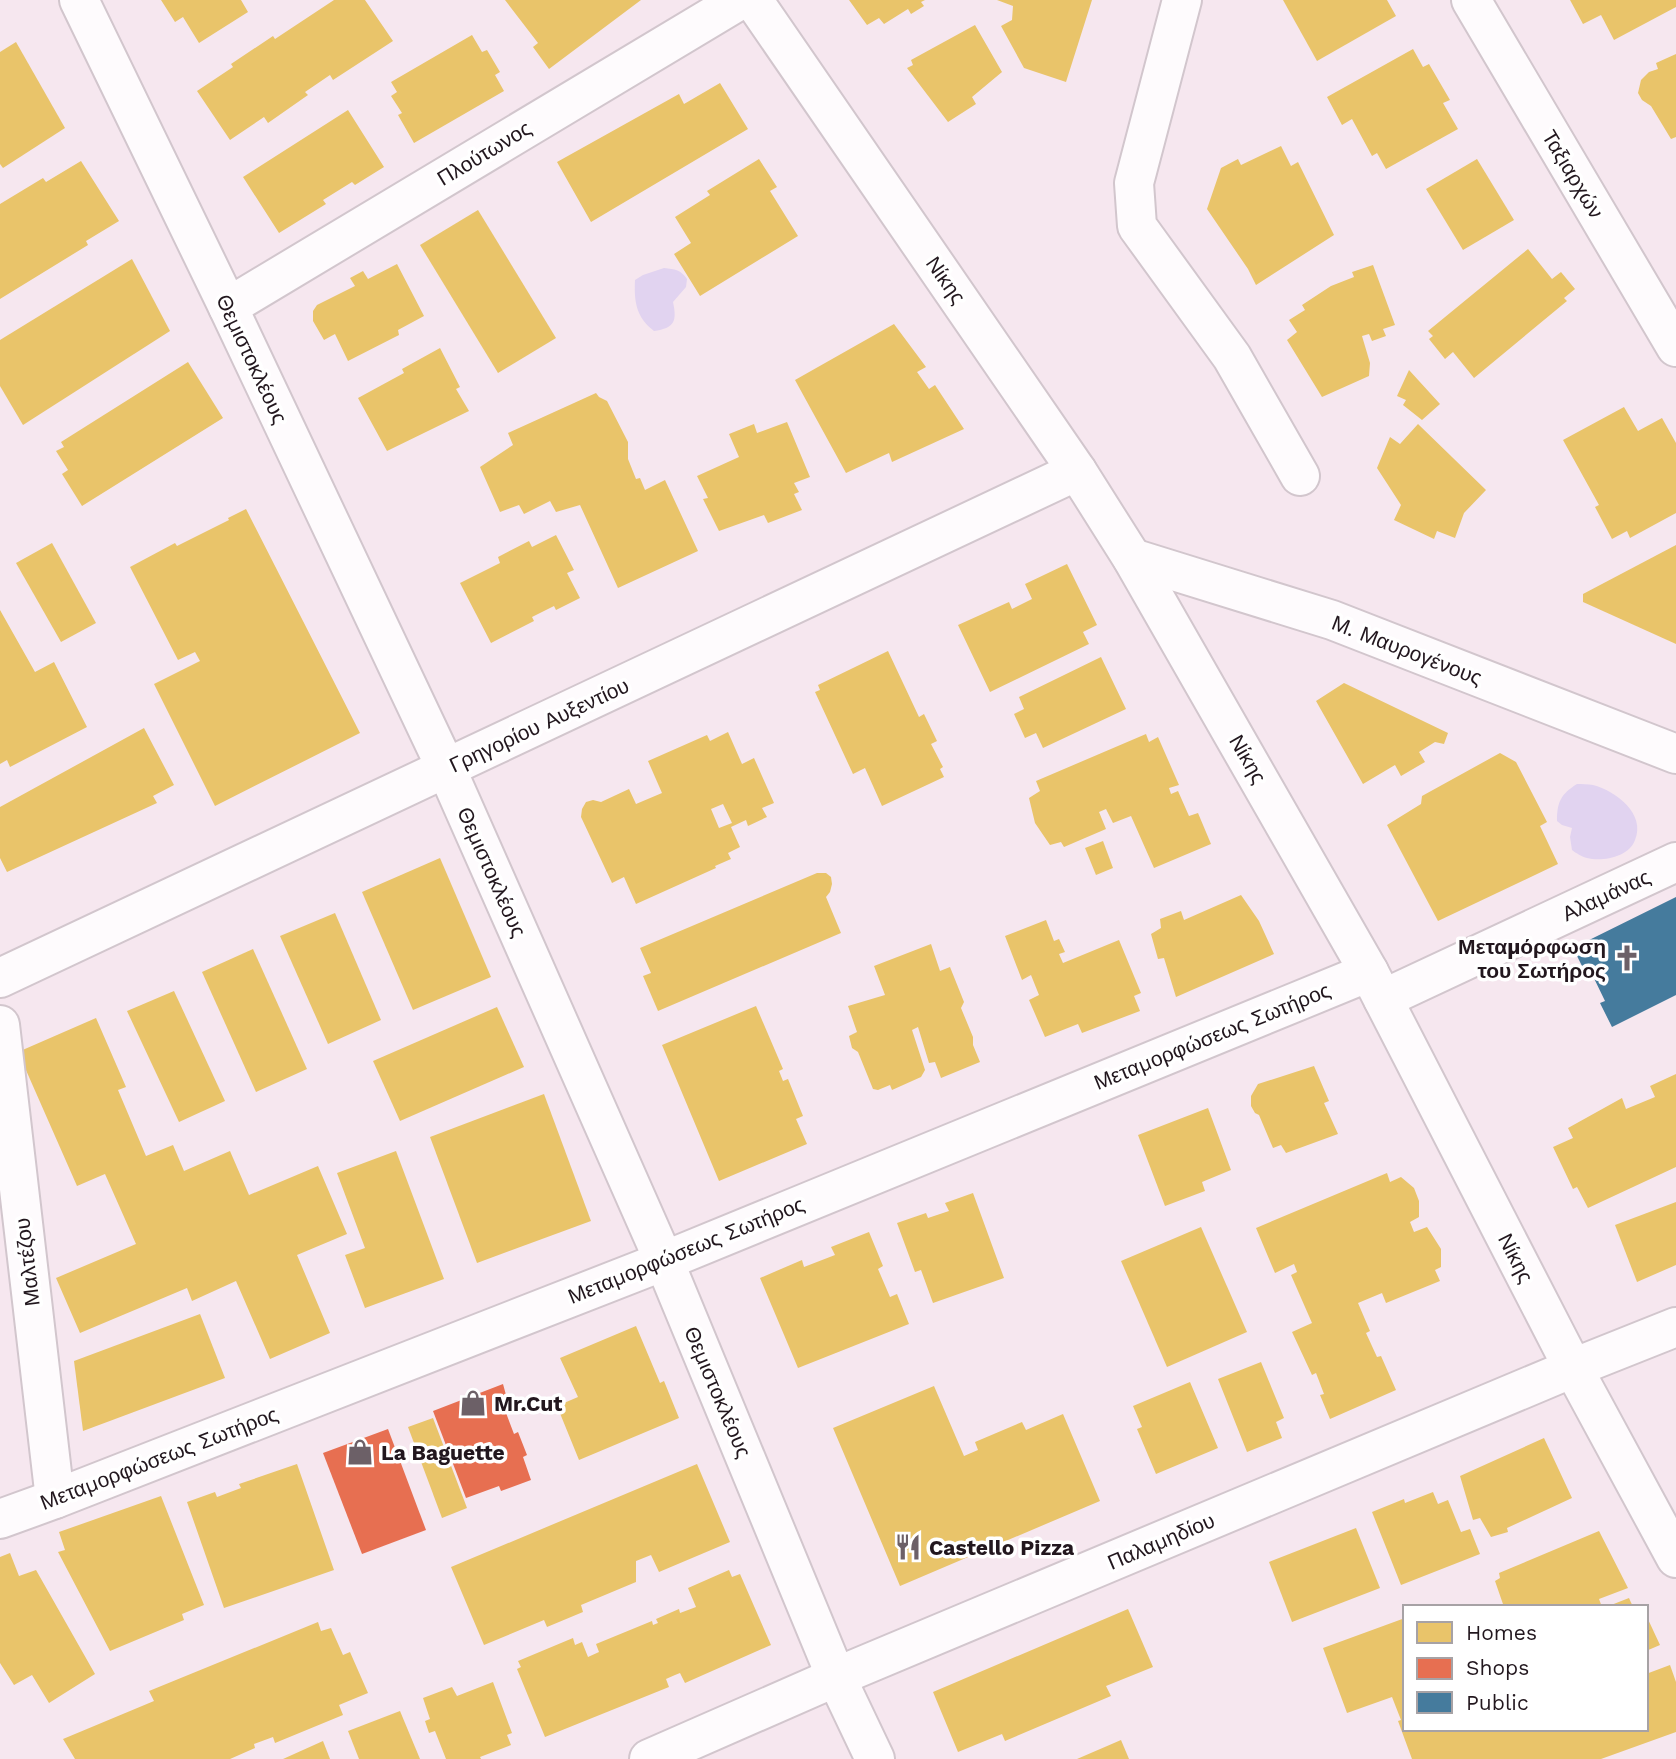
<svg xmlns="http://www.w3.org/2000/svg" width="1676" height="1759" font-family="'Work Sans',sans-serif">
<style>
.water{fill:#e1d3f0}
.homes{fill:#e9c46a;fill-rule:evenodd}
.shops{fill:#e76f51}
.public{fill:#457b9d}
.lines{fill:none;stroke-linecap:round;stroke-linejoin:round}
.minor-casing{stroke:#d2c6cd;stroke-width:42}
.tertiary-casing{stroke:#d2c6cd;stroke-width:42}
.minor{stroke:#fefbfd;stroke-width:38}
.tertiary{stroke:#fefbfd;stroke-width:38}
.labels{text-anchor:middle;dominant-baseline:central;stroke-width:7;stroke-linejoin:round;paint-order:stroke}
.street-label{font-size:21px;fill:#22171e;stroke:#fff}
.poi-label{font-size:21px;font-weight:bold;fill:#22171e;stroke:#fff;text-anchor:start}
</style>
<rect width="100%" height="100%" fill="#f6e7ef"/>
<g class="water">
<path d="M664,268C675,269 681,270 687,279L686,287L673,302C677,321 675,328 654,331C636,317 634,302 635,280L643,275Z"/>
<path d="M1577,784C1582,784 1588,784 1593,785C1616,791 1646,814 1635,840C1629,857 1602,862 1587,858C1582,857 1576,853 1572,850L1570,837L1572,828L1562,825L1557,821C1557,802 1561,794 1577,784Z"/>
</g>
<g class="homes">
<path d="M161,0H241L248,12L199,43L183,17L175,22Z"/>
<path d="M334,0H365L393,41L333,80L330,75L305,92L308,95L268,123L264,117L230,140L197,91L233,67L231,64L273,36L275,39Z"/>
<path d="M505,0H641L549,69L533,47L538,43Z"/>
<path d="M849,0H925L921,2L924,6L911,14L908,9L884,24L879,18L867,25Z"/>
<path d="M997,0H1092L1066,82L1024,68L1001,26L1012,20L1013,6Z"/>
<path d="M1283,0H1387L1396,16L1317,61Z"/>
<path d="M1570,0H1676V7L1614,40L1601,15L1583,24Z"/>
<path d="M975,25L1002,72L972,97L976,104L948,122L907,68L913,65L911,60Z"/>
<path d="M472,35L482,52L487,50L500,72L495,75L504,91L414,143L398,115L402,113L391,96L397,92L391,82Z"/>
<path d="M16,42L65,128L3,168L0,164V52Z"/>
<path d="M1413,49L1423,67L1429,64L1450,100L1443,103L1458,129L1386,169L1377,153L1372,156L1352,119L1342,125L1327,97Z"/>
<path d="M1676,54V137L1671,139L1651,106L1642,100L1638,93L1641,80L1649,72L1658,69L1656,63Z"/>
<path d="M720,83L748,129L591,222L557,162L679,94L684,104Z"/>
<path d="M348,110L384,167L355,185L352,182L323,200L326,204L279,233L243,177Z"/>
<path d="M1281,146L1291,166L1298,162L1334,235L1256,285L1248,269L1207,209L1221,168L1238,159L1241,165Z"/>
<path d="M759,159L777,187L770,191L798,236L700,296L674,254L691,243L675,217L710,195L707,191Z"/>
<path d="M1477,159L1514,220L1463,250L1426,189Z"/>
<path d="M81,161L119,221L86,241L88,245L0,299V204L43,178L46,182Z"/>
<path d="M478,210L556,338L498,373L420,245Z"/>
<path d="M1528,249L1552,279L1561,272L1575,289L1564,298L1567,301L1474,378L1453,352L1445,359L1429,339L1433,336L1428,331Z"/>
<path d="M132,259L170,331L23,425L0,386V340Z"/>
<path d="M397,264L424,316L398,330L399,335L348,361L335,334L324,340L313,321V311L317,305L355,286L350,278L363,271L368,279Z"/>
<path d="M1373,265L1395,325L1383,329L1386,336L1372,341L1369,334L1362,336L1370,363L1369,376L1322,397L1287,340L1297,332L1289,320L1305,310L1302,305L1331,286L1354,277L1352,272Z"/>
<path d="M894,324L926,367L917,372L929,389L935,385L964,429L892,462L889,453L846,473L795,380Z"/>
<path d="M440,348L460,387L456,389L469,411L387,451L358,398L404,373L402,369Z"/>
<path d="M188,362L223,418L82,506L62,474L68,470L56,451L64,447L61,442Z"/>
<path d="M1409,370L1440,404L1422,420L1403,405L1406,400L1397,396Z"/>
<path d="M596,393L599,397L607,401L628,442V459L636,479L640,478L645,490L665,480L698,551L618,588L580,505L556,512L550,501L524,514L519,505L500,512L480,467L513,445L508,433Z"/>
<path d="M1624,407L1638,431L1662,418L1676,443V513L1630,538L1627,531L1612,539L1595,507L1599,505L1563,440Z"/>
<path d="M787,422L810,477L794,483L799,492L794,494L802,510L768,523L764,515L719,531L703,499L708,498L697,476L739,457L729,434L754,424L757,433Z"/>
<path d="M1418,424L1486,490L1464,513L1455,538L1437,531L1434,539L1394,520L1401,505L1377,468L1390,437L1400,444Z"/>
<path d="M246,509L360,733L215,806L154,684L200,661L195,652L178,660L130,567L175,543L177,546L229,520L228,518Z"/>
<path d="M556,535L574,570L567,573L580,598L556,610L554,606L532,617L534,621L491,643L460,583L500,563L498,557L529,541L532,547Z"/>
<path d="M52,543L96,623L61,642L16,563Z"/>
<path d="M1676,545V644L1583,602V594Z"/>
<path d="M1067,564L1097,625L1083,632L1089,644L990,692L958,625L1009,602L1012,609L1032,599L1025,584Z"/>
<path d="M0,610L35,672L54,662L87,727L10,767L7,760L0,764Z"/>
<path d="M888,651L919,717L924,714L937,741L931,744L943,767L940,769L944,777L882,806L865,768L853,774L815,692L820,690L818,685Z"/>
<path d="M1101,657L1126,709L1043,748L1036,733L1025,738L1014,714L1024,709L1019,697Z"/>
<path d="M1344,683L1448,733L1444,744L1435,742L1419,752L1425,762L1401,776L1395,765L1363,784L1316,701Z"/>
<path d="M144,728L174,785L153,796L157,803L7,872L0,858V807Z"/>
<path d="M728,732L742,764L754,758L774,803L762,808L767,817L748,826L746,820L731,827L740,847L728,853L731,859L715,866L716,868L636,904L624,877L612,883L581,817L582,809L586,802L593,800L601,802L629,789L636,804L662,793L648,761L707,735L710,741ZM723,804L732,823L719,828L711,809Z"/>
<path d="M1146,734L1149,742L1158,737L1179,785L1169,788L1171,794L1178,791L1189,816L1198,813L1211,844L1154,868L1131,816L1113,823L1106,809L1099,812L1106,829L1064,847L1061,842L1050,845L1035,823L1029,798L1040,791L1036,781Z"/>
<path d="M1500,753L1516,762L1547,822L1540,826L1558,864L1438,921L1387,825L1421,804L1422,796Z"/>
<path d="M1103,841L1113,868L1096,875L1085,848Z"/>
<path d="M440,858L491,977L413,1010L362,892Z"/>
<path d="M817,873H826L831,877L832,884L830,892L826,897L841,933L658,1011L643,976L651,973L640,948Z"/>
<path d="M1241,895L1259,921L1274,954L1176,997L1164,958L1158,959L1151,934L1161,928L1160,919L1181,911L1184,920Z"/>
<path d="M335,913L381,1020L328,1044L280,936Z"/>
<path d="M1046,920L1054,941L1059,939L1065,952L1059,954L1063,963L1119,940L1141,993L1134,996L1140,1011L1082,1033L1078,1024L1045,1037L1029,1000L1039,995L1031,975L1022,980L1005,936Z"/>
<path d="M931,944L940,971L950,967L964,1002L961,1008L973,1037V1045L980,1062L941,1078L935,1062L929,1063L918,1027L912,1030L925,1070L921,1077L892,1090L890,1085L878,1090L873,1089L858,1052L852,1048L849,1036L857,1032L848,1006L885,995L874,966Z"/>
<path d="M253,949L307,1069L256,1092L202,972Z"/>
<path d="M174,991L225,1101L179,1122L127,1011Z"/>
<path d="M756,1006L783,1069L779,1071L783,1081L788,1079L803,1116L796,1119L807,1144L719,1181L662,1045Z"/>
<path d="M497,1007L524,1067L400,1121L373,1061Z"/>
<path d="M96,1018L126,1087L118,1090L146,1156L173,1145L184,1171L230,1151L249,1195L318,1166L347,1234L297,1255L330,1333L270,1359L236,1281L192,1301L187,1288L80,1333L56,1278L136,1244L105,1174L77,1186L18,1052Z"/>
<path d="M1314,1066L1329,1101L1324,1103L1338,1134L1286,1153L1281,1145L1273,1148L1259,1115L1255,1113L1251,1106V1096L1258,1084Z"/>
<path d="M1676,1074V1167L1588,1208L1577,1187L1573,1189L1553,1147L1573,1138L1568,1128L1622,1098L1626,1109L1655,1097L1650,1086Z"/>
<path d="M544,1094L591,1221L477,1263L430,1137Z"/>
<path d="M1208,1108L1231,1170L1202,1182L1205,1191L1165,1206L1138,1135Z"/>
<path d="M396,1151L444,1279L365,1308L345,1255L365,1248L337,1173Z"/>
<path d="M1387,1173L1390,1182L1401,1177L1414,1188L1419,1201V1217L1410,1222L1414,1232L1427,1227L1441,1249V1267L1435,1270L1440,1281L1386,1303L1382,1293L1358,1303L1370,1331L1366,1333L1377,1357L1381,1356L1396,1390L1330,1419L1320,1395L1324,1394L1316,1373L1312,1375L1292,1332L1312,1323L1291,1275L1297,1272L1294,1264L1275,1273L1256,1228Z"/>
<path d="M973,1193L1004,1278L933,1303L921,1270L915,1272L897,1223L926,1213L928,1218L949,1211L945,1203Z"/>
<path d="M1676,1202V1265L1637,1282L1615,1225Z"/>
<path d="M1201,1227L1247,1332L1167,1367L1121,1261Z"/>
<path d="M869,1232L883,1266L878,1269L890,1297L897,1294L909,1324L798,1368L760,1278L802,1260L804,1267L835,1255L831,1247Z"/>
<path d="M200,1314L225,1378L83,1431L74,1361Z"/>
<path d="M636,1326L660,1383L664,1381L679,1418L579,1460L557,1406L578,1397L560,1358Z"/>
<path d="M1261,1362L1284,1418L1276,1422L1282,1438L1247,1452L1218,1379Z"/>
<path d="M1190,1382L1218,1448L1156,1474L1137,1429L1142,1427L1133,1406Z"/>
<path d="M934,1386L964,1456L978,1450L975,1442L1022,1422L1026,1430L1063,1414L1100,1501L900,1586L833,1428Z"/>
<path d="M433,1418L467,1508L442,1518L408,1427Z"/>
<path d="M1544,1438L1572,1498L1507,1528L1508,1532L1491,1537L1480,1518L1473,1520L1460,1476Z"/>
<path d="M297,1464L334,1570L224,1608L187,1502L215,1492L217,1497L241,1488L239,1484Z"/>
<path d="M697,1464L730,1542L659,1572L651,1555L636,1561V1582L581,1605L583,1612L547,1627L544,1620L484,1645L451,1567Z"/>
<path d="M1433,1492L1438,1504L1448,1500L1461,1532L1470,1529L1480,1554L1401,1585L1372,1512L1404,1499L1405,1503Z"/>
<path d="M161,1496L204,1605L182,1614L184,1620L110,1651L58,1552L65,1550L59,1532Z"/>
<path d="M1356,1528L1380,1588L1292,1622L1269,1562Z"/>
<path d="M1599,1531L1628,1588L1599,1599L1602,1607H1504L1495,1581L1500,1578L1499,1573Z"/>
<path d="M10,1553L19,1576L36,1570L95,1674L49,1703L32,1675L14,1685L0,1663V1557Z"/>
<path d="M729,1570L732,1577L740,1574L771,1645L685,1683L680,1673L675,1675L666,1679L669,1687L545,1737L517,1669L521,1667L518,1661L573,1638L575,1645L582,1642L588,1657L599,1652L596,1644L652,1621L653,1625L658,1623L656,1619L679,1609L680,1613L696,1607L688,1588Z"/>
<path d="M1629,1598L1633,1607H1606Z"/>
<path d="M1128,1609L1153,1667L1106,1686L1111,1696L1005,1741L1002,1734L958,1752L933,1692Z"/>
<path d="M1646,1615L1660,1645L1646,1651Z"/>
<path d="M1405,1618V1729H1646V1674L1670,1665L1676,1682V1732L1601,1759H1412L1398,1721L1401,1720L1392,1697L1347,1713L1323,1648Z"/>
<path d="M318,1622L321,1631L331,1628L343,1655L350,1652L368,1693L339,1705L343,1715L275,1743L273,1737L254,1744L255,1748L230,1759H75L63,1739L154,1701L149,1691Z"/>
<path d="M493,1682L512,1733L507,1735L511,1745L480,1757L481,1759H446L435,1731L429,1733L425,1721L430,1719L423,1698L452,1687L457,1696Z"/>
<path d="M400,1711L420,1759H359L348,1731Z"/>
<path d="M1121,1740L1129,1759H1077Z"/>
<path d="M323,1741L330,1759H283Z"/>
</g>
<g class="shops">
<path d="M503,1384L506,1395L500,1397L514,1434L518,1432L527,1455L523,1457L531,1480L501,1491L499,1486L466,1498L433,1411Z"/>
<path d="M388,1429L426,1530L362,1554L323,1453Z"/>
</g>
<path class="public" d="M1676,897V995L1612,1027L1600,1003L1605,1001L1589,968L1584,970L1573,948Z"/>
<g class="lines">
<g class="minor-casing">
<g id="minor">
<path d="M79,0L228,307L446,768L664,1261L836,1677L875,1759"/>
<path d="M753,0L1077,471L1132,558L1369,972L1573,1368L1676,1558"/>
<path d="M1182,0L1134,183L1137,226L1232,357L1300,476"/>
<path d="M228,307L740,0"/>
<path d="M1132,558L1332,620L1676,754"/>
<path d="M0,978L1077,471"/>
<path d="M1383,999L1676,862"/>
<path d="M0,1025L55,1499"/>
<path d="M0,1519L55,1499L664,1261L1369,972"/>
<path d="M649,1759L836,1677L1573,1368L1676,1327"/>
</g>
</g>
<g class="tertiary-casing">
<path id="tertiary" d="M1471,0L1676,347"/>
</g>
<use href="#minor" class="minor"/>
<use href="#tertiary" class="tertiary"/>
</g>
<defs>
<g id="church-bare" transform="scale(2.1)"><path d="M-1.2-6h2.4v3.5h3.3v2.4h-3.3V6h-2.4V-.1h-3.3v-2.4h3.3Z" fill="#6c6067" stroke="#fff" stroke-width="2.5" paint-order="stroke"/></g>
<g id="shop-bare" transform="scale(2.1)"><path d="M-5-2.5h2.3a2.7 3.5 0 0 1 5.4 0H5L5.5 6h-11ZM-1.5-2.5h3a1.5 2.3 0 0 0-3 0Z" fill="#6c6067" stroke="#fff" stroke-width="2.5" paint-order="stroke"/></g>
<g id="restaurant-bare" transform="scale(2.1)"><path d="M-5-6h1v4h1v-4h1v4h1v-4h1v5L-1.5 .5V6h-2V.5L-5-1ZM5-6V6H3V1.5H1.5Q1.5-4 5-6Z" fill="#6c6067" stroke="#fff" stroke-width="2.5" paint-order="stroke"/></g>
</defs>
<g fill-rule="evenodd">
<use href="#church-bare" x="1627" y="958"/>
<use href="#shop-bare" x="473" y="1403"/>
<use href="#shop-bare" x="360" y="1452"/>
<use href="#restaurant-bare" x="908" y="1547"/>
</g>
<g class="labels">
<g class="street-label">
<text transform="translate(484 153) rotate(-31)">Πλούτωνος</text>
<text transform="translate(1573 174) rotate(59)">Ταξιαρχών</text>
<text transform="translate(946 280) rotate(55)">Νίκης</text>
<text transform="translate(252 359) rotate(65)">Θεμιστοκλέους</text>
<text transform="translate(1407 650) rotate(21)">Μ. Μαυρογένους</text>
<text transform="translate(539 725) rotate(-25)">Γρηγορίου Αυξεντίου</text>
<text transform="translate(1248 759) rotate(60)">Νίκης</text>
<text transform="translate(492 872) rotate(66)">Θεμιστοκλέους</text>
<text transform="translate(1606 895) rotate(-25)">Αλαμάνας</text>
<text transform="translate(1212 1036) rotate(-22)">Μεταμορφώσεως Σωτήρος</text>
<text transform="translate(686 1250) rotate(-22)">Μεταμορφώσεως Σωτήρος</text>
<text transform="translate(1516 1258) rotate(63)">Νίκης</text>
<text transform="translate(27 1262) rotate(-97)">Μαλτέζου</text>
<text transform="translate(718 1392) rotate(67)">Θεμιστοκλέους</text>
<text transform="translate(159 1458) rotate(-21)">Μεταμορφώσεως Σωτήρος</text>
<text transform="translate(1161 1541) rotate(-23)">Παλαμηδίου</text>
</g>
<g class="poi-label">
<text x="1606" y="946" text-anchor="end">Μεταμόρφωση<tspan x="1606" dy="24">του Σωτήρος</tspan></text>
<text x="494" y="1403">Mr.Cut</text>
<text x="381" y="1452">La Baguette</text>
<text x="929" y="1547">Castello Pizza</text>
</g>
</g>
<rect x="1403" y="1605" width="245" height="126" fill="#ffffff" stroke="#a7a2a5" stroke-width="2"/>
<rect x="1417" y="1622" width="35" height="21" fill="#e9c46a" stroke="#a7a2a5" stroke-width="2"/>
<text x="1466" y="1640" font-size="21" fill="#22171e">Homes</text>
<rect x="1417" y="1658" width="35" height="21" fill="#e76f51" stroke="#a7a2a5" stroke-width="2"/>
<text x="1466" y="1675" font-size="21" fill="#22171e">Shops</text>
<rect x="1417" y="1692" width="35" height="21" fill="#457b9d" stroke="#a7a2a5" stroke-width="2"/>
<text x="1466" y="1710" font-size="21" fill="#22171e">Public</text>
</svg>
